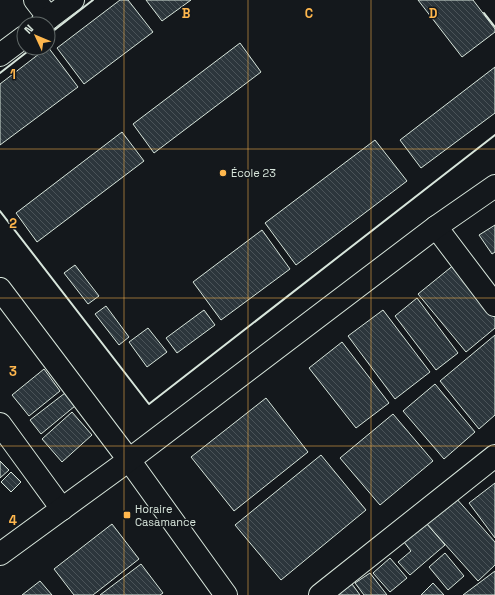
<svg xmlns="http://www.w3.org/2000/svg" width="495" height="595" font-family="'Space Grotesk',sans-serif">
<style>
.building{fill:url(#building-back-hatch);stroke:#d8e6dc}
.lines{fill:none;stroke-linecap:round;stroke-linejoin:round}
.minor-casing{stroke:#d8e6dc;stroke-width:24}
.minor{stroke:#14181c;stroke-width:22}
.wall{stroke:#d8e6dc;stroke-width:2}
.grid{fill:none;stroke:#ffb74d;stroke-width:1;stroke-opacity:0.55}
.poi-dot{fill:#ffb74d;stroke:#14181c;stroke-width:1.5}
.labels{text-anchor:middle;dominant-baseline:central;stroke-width:3;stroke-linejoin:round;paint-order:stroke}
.poi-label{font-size:11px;fill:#d8e6dc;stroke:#14181c;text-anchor:start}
.grid-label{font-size:13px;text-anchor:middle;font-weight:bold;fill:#ffb74d;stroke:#14181c;stroke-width:3;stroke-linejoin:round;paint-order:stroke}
</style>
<defs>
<pattern id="building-back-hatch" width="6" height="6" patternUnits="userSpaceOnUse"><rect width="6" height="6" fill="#2c363c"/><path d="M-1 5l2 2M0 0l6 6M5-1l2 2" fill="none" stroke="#4a5358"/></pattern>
</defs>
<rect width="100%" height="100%" fill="#14181c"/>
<g class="building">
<path d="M120,0H128L153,32L84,84L57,48Z"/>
<path d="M146,0H191L162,21Z"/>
<path d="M418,0H473L495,29V32L462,57Z"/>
<path d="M240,43L261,72L154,153L133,124Z"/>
<path d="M48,47L78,87L0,145V84Z"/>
<path d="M495,67V113L421,168L400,140Z"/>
<path d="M122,132L144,161L37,242L16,213Z"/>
<path d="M375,140L407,181L296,265L265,223Z"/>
<path d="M495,225V252L492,254L479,235Z"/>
<path d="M262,230L290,269L221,320L193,282Z"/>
<path d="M455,264L495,313V328L466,352L418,294Z"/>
<path d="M75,265L99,296L88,304L64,273Z"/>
<path d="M417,298L458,353L436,370L395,316Z"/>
<path d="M106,306L129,337L119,345L95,314Z"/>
<path d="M204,310L215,325L177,353L166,338Z"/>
<path d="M383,310L430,372L395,399L348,336Z"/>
<path d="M148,328L167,352L147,367L129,342Z"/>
<path d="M495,335V415L479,429L440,381Z"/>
<path d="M342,342L389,403L356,428L309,368Z"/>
<path d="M44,369L60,391L29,416L12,395Z"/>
<path d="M435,384L475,432L444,459L403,411Z"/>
<path d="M65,393L75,406L41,434L30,420Z"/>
<path d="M266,398L308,452L234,511L191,457Z"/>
<path d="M72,412L92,435L62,462L42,439Z"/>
<path d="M393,414L433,461L380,505L340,458Z"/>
<path d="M321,455L366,510L281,580L235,525Z"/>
<path d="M0,461L9,470L0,478Z"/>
<path d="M11,472L21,482L11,492L1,482Z"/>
<path d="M495,483V538L469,503Z"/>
<path d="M455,497L495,542V565L478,581L426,523Z"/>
<path d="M426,523L445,545L410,575L398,562L411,551L404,542Z"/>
<path d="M112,524L139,559L93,595H74L54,569Z"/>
<path d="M445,553L464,576L448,590L429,567Z"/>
<path d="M390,558L407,578L390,592L373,573Z"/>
<path d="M141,564L163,593L160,595H100Z"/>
<path d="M495,571V595H463Z"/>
<path d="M370,573L387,595H364L355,583Z"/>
<path d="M40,581L52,595H22Z"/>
<path d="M433,583L444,595H421Z"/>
<path d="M352,584L360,595H337Z"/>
</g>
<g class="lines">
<g class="minor-casing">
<g id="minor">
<path d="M35,0L49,18"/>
<path d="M41,24L73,0"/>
<path d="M0,55L24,37"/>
<path d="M436,227L495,305"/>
<path d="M0,289L129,460L226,595"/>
<path d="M0,424L62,509"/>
<path d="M0,554L129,460L436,227L495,186"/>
<path d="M320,595L495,456"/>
</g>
</g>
<use href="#minor" class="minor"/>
<g class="wall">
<path d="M484,13L495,27"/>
<path d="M48,35L93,0"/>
<path d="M0,73L32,48"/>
<path d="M0,211L149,404L495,135"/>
</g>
</g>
<path class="grid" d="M124,0V595M248,0V595M371,0V595M0,149H495M0,298H495M0,446H495"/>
<g class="poi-dot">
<circle cx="223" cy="173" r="4"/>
<rect x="123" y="511" width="8" height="8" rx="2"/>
</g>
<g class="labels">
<g class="poi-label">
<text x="231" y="173">École 23</text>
<text x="135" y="509">Horaire<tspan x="135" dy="13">Casamance</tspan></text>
</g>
</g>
<g class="grid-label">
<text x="186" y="18">B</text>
<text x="309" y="18">C</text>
<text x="433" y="18">D</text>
<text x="13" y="79">1</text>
<text x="13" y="228">2</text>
<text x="13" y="376">3</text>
<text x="13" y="525">4</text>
</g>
<g transform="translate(36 36) rotate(314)"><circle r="19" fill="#14181c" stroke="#626a69"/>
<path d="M0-3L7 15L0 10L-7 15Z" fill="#ffb74d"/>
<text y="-6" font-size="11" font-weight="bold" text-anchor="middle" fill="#d8e6dc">N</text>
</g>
</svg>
